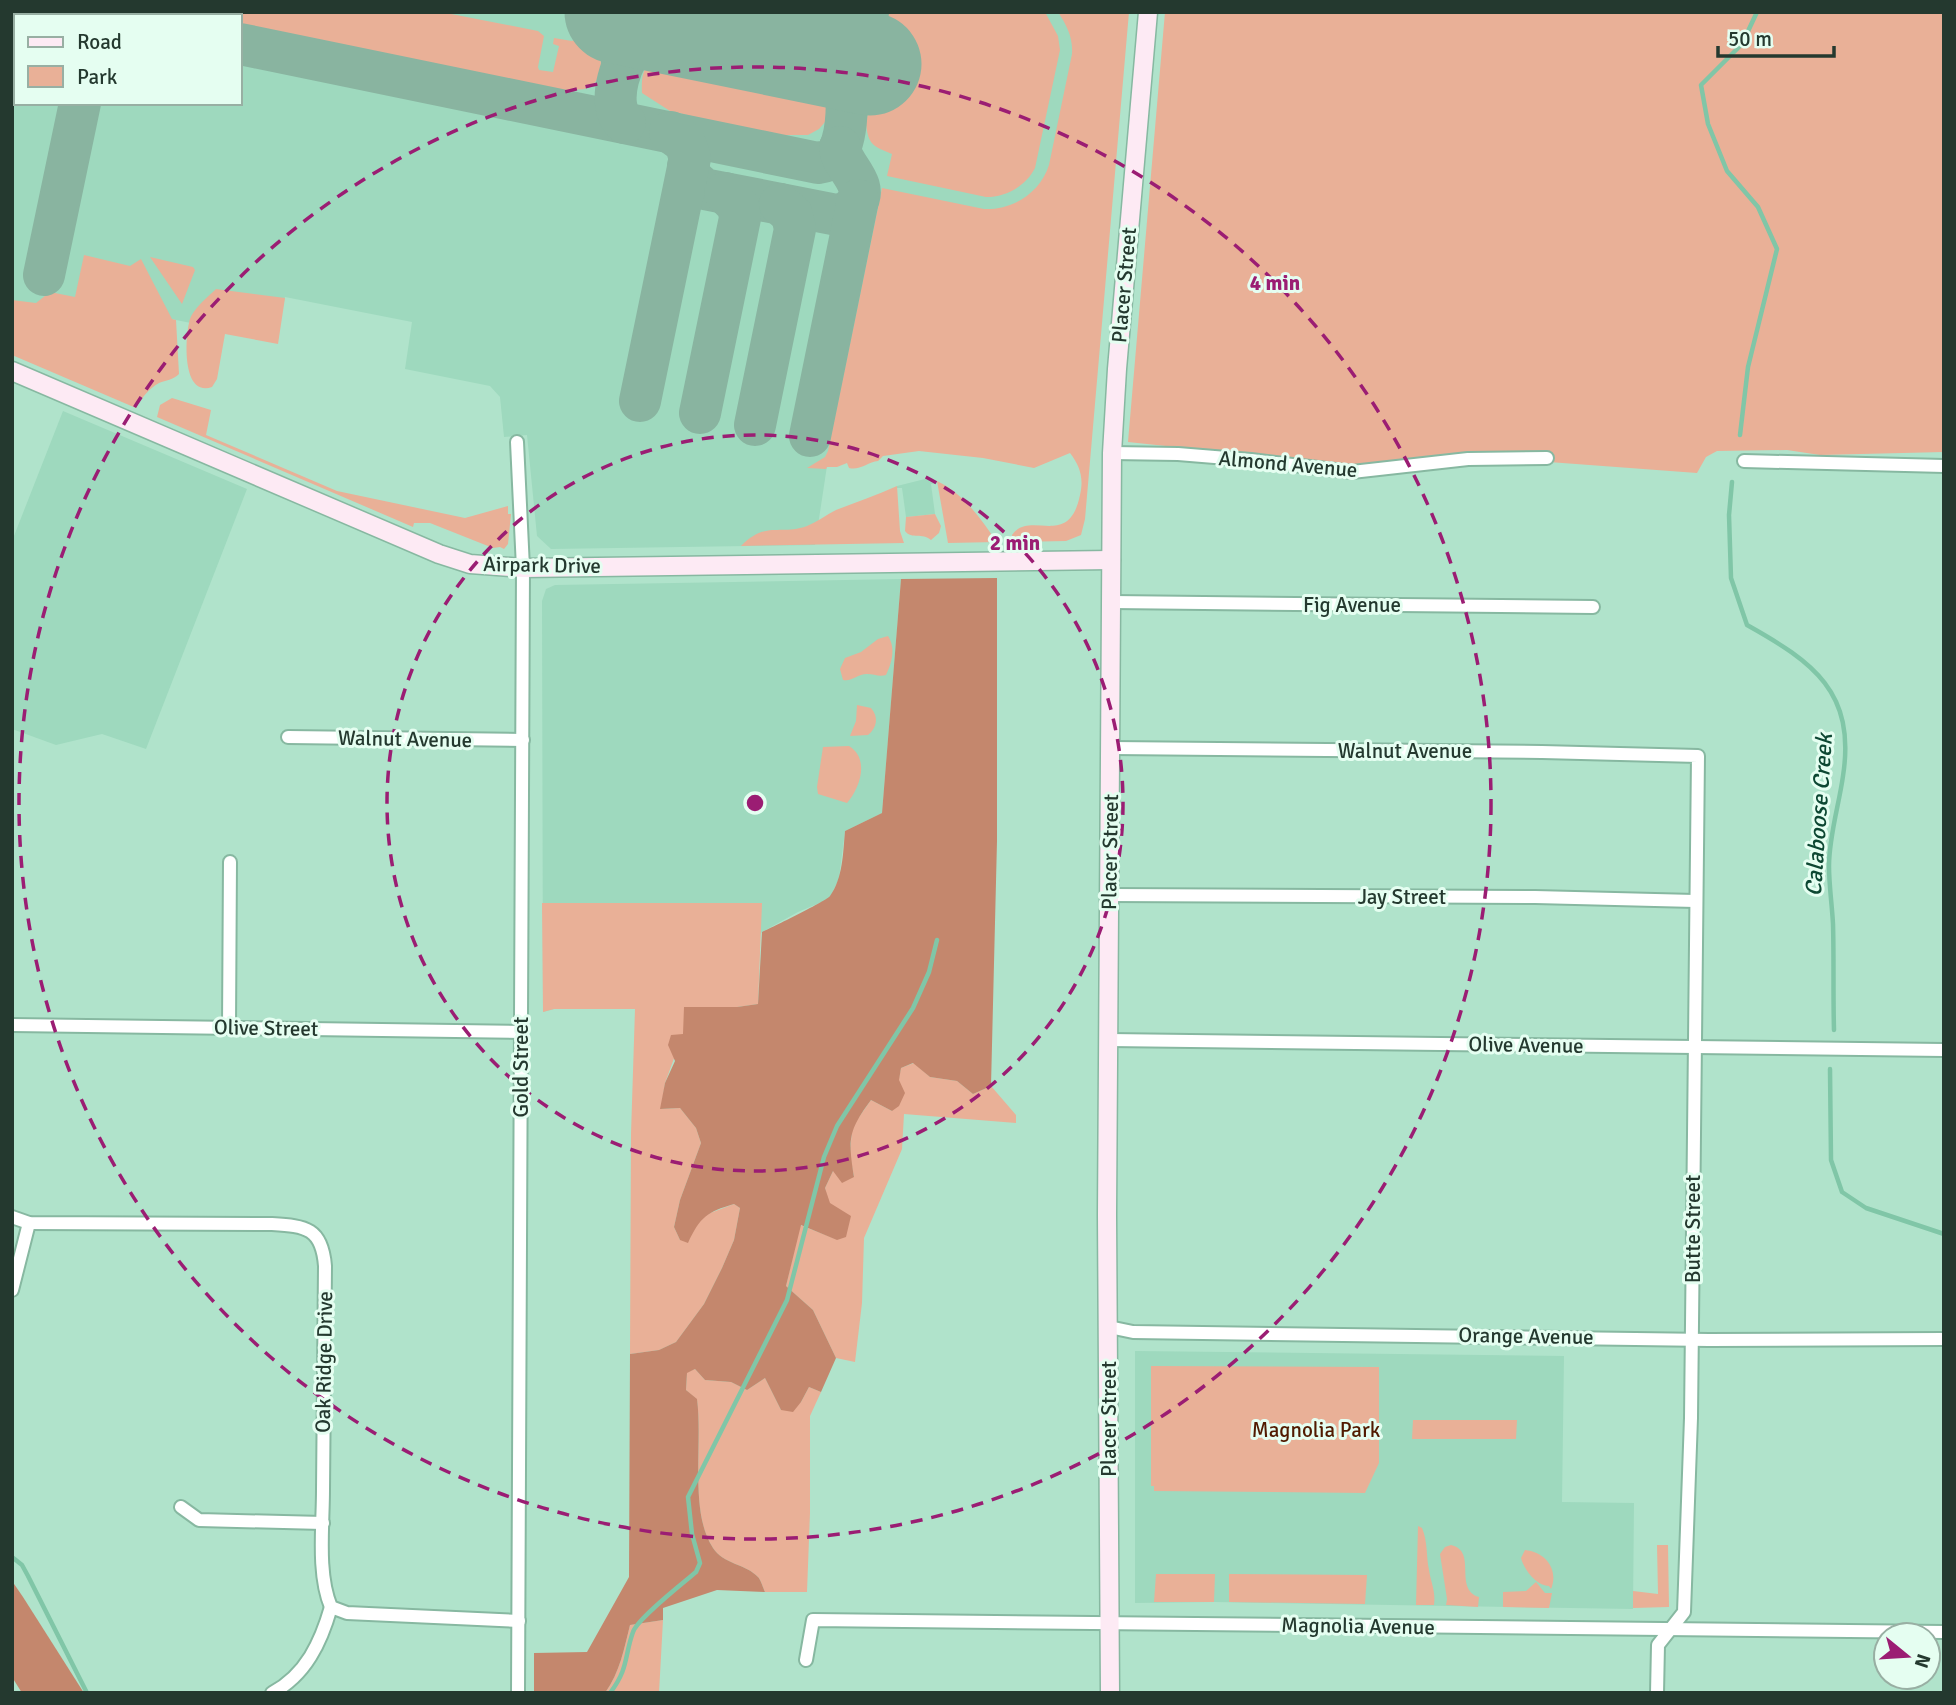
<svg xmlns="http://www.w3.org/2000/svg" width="1956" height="1705" font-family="Signika,sans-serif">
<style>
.built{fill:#9ed9be;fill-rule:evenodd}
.green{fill:#e9b097}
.forest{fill:#c4876d}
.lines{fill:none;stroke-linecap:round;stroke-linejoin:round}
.stream{stroke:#80c6a7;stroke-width:4.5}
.taxiway{stroke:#89b4a0;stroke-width:42}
.runway{stroke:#89b4a0;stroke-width:103}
.street-casing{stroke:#87b8a1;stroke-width:16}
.secondary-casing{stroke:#87b8a1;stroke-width:21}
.street{stroke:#fff;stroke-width:12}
.secondary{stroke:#fdeaf4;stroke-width:18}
.ring{fill:none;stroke:#9b1d73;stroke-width:3.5;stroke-dasharray:12 9}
.labels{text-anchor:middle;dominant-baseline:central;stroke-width:6;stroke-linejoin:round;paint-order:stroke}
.street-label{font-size:21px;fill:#24392f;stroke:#e5fef1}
.park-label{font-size:21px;fill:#511a00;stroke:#e5fef1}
.water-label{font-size:23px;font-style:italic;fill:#0c4732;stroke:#e5fef1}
.centre{fill:#9b1d73;stroke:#e5fef1;stroke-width:3.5}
.ring-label{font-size:21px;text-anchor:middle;font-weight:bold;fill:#9b1d73;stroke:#e5fef1;stroke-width:6;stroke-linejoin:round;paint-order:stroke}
</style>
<rect width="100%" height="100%" fill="#b0e3cb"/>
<g class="built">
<path d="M12,12H1100L1086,171L827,466L815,545L551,549L537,536L527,435L504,437L500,397L490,386L405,369L412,322L285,297L276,340L166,318L12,347ZM16,16H240V103H16Z"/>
<path d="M63,411L247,489L146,749L102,734L56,745L12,729V541Z"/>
<path d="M925,479L937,481L938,483L931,484L935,514L906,517L902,488H897V486Z"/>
<path d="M901,579L882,813L845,831L839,879L829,899L798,912L762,932L700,1007L554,1009L543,1012L542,601L546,589L555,585Z"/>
<path d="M1135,1351L1564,1356L1562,1502L1634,1503L1633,1609L1214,1602L1135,1603Z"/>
</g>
<g class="green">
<path d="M164,12H441L538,31L544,36L538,67L539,70L553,72L559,46L553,44L554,38L572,41L576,39C580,39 584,39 588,41C603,49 606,75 592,85C582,93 575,87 566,91L565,96L240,27V16H181Z"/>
<path d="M888,12H1045L1058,36L1060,50L1035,168C1026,186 1006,197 986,197L887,176L892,154C873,146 868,145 866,123Z"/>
<path d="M1058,12H1129L1085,519L1081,535L1066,541L1013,542L1012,535C1030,509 1069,550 1080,495C1084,478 1080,466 1070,453L1034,468L983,458L919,451L883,456L878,461C868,462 859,471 849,468L847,463L837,467H827L826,469L807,468L825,457L828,451L882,188L984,209C1013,210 1040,193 1049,165L1072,54C1073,37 1067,26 1058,12Z"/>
<path d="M1165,12H1944V452L1820,455L1787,450L1717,451L1706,457L1697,473L1549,462V454L1482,452L1365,467L1128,442Z"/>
<path d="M664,58L813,89L821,94L827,103V116L825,122L819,129L808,135H772L670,111L642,93C641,76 643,59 664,58Z"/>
<path d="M84,255L130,266L141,259L172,319L176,320L179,374C173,380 166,380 159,383C149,388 140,400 136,408L12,355V300L36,303L50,292L75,297Z"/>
<path d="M150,257L193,267L195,270L182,304Z"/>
<path d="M216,289L285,298L278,344L225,334L217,379L212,387C182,397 185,340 189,323C191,310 207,298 216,289Z"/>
<path d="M172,398L211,410L206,435L337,491L465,518L508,506V514H511L508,544L504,549L500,547L493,548L430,523H414L413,527L157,417L160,405Z"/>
<path d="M937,481C964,494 980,518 997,542L948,543Z"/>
<path d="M897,486L900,531L904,543L741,546C767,520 779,536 807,526C817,522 826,515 836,510C856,502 877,495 897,486Z"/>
<path d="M935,514L941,526L939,533L931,540C922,532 912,540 905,531L906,517Z"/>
<path d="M888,636C896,648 892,663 886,675C879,677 874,674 867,674C857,674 852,682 843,680L840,669L845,658L861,652L878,639Z"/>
<path d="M857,705L871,708C879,717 877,728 868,735L850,736L856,721Z"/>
<path d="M849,746C870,759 860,788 847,803L818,794L817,787L823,747Z"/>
<path d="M542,903H762L758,1004L737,1007L683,1034L665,1083L661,1109L680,1108L696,1128L701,1143L680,1200L674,1227L680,1240L705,1215L734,1204L740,1208L734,1240L722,1268L704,1304L676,1342L659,1350L630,1354L631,1134L635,1009H554L543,1012Z"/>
<path d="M914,1063L930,1077L957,1081L973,1094L991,1086L1016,1115V1123L904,1114L902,1149L864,1238L862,1303L855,1362L836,1358L813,1310L786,1286L800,1225L836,1239L825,1188L833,1171L854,1177L850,1156L852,1127L871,1100L892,1111L901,1068Z"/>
<path d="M1151,1366L1379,1367V1463L1365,1493L1154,1491V1486H1151Z"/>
<path d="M695,1369L705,1380L731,1382L747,1390L765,1378L781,1410L801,1402L809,1387L821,1392L810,1416V1513L807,1592H765C763,1588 761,1580 758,1577C746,1564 723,1564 713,1548C689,1512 703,1444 697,1400L686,1390L687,1372Z"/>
<path d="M1413,1420H1517L1516,1439H1412Z"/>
<path d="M1418,1526L1422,1528C1428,1542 1426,1556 1429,1570C1431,1583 1436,1592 1434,1605H1416Z"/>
<path d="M1451,1545C1478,1551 1453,1589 1479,1597L1478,1607L1446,1605L1447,1599L1440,1554L1445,1547Z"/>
<path d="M1657,1545H1668L1669,1607L1633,1608V1591L1658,1594Z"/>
<path d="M1525,1550C1546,1552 1559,1570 1551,1589L1549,1586C1537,1586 1524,1570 1521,1558Z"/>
<path d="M1156,1574H1215L1214,1602H1154Z"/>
<path d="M1229,1574L1367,1575L1365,1604L1229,1602Z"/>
<path d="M1536,1582L1545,1593H1552L1549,1608L1503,1607V1592L1526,1591Z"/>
<path d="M663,1620L659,1693H605C620,1672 624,1649 630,1625Z"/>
</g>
<g class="forest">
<path d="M997,578V841L991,1086L973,1094L957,1081L930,1077L913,1063L901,1068L899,1080L905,1093L899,1106L892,1111L871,1100C848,1131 848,1139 854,1177L842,1183L833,1171L825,1188L830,1203L851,1216L846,1237L837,1240L801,1225L786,1286L813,1310L836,1358L821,1392L809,1387L801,1402L793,1412L781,1410L765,1378L747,1390L731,1382L705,1380L695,1369L687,1373L686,1390L697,1399C703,1443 689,1512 713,1548C723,1564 746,1564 758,1577C761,1580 763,1588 765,1592L717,1590L663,1608V1620L630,1625C624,1649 620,1672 605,1693H534V1653L587,1652L629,1577L630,1354L659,1350L676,1342L704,1304L722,1268L734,1240L740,1208L734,1204C707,1212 700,1217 688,1243L680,1240L674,1227L680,1200L701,1143L696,1128L680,1108L660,1109L665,1083L675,1061L668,1045L671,1035L683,1034L684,1007H737L758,1004L762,932C771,928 828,900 830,896C843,878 843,853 845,831L882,813L901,579Z"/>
<path d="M12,1581L23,1597L84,1693H22L12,1677Z"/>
</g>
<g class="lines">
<g class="stream">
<path d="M1740,435L1748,367L1777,249L1758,207L1727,171L1708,124L1701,85L1742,44L1757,12"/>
<path d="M1732,482L1729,515L1731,578L1747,625C1813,662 1856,692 1843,776C1839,805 1829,836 1829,866C1829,885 1832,905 1833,924C1834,959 1833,995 1834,1030"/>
<path d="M1830,1069L1831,1160L1842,1192L1866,1208L1944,1234"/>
<path d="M12,1557L22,1565L28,1576L87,1693"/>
<path d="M610,1693C629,1668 624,1657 633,1632C637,1619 683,1583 696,1572L700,1563L692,1534L688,1497L787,1300L824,1157L837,1126L913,1008L929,972L937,940"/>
</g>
<g class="taxiway">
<path d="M82,12L100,16"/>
<path d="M592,12C614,24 623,42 622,66"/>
<path d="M855,34L868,12"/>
<path d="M240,44L818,163C824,162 829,161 834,157C847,145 849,102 844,86"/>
<path d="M625,123C604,105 622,53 642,38C653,30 666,28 679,29L807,54"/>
<path d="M688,166L692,179L704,189L837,215C845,214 851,211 856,204C870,183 841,167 840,147"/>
<path d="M44,275L80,103"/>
<path d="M640,401L690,158L685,143L670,132"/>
<path d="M700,413L740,218L738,206L725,193"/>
<path d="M755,425L795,229L792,215L780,204"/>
<path d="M810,436L858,200"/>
</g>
<path class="runway" d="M616,12L870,64"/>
<g class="street-casing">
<g id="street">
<path d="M517,442L523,568L518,1693"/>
<path d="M1112,453L1178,454L1251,460L1352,472L1468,459L1547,458"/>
<path d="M1744,461L1944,466"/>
<path d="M1112,602L1593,607"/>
<path d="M288,737L523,740"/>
<path d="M1112,748L1542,752L1698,756L1691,1418L1684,1612L1658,1645L1657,1693"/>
<path d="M1109,895L1535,897L1695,901"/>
<path d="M12,1025L521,1032"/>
<path d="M229,1027L230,862"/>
<path d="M1109,1040L1944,1050"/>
<path d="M12,1217L29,1223L272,1224C306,1226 322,1228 325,1266C324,1341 323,1416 323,1490C323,1526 317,1574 331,1607L347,1613L519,1621"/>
<path d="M12,1290L29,1223"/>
<path d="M1109,1327L1133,1332L1709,1340L1944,1339"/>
<path d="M181,1507L199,1520L323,1523"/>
<path d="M806,1660L813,1620L1944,1632"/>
<path d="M272,1693C306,1675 321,1642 331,1607"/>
</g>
</g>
<g class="secondary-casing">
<g id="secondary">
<path d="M12,371L439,554L470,564L523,568L1111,560"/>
<path d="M1110,1693L1107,1215L1112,453L1117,369L1148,12"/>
</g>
</g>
<use href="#street" class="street"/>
<use href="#secondary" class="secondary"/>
</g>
<g class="ring">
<circle cx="755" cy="803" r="368"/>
<circle cx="755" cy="803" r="736"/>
</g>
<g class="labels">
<g class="street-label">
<text transform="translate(1124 285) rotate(-85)">Placer Street</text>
<text transform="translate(1288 464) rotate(5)">Almond Avenue</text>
<text transform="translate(542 565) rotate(1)">Airpark Drive</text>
<text x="1352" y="605">Fig Avenue</text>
<text transform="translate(405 739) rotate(1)">Walnut Avenue</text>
<text x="1405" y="751">Walnut Avenue</text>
<text transform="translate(1110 852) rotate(-89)">Placer Street</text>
<text x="1402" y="897">Jay Street</text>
<text transform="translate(266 1028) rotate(1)">Olive Street</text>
<text transform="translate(1526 1045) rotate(1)">Olive Avenue</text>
<text transform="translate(521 1067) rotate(-90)">Gold Street</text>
<text transform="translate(1693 1229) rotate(-90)">Butte Street</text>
<text transform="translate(1526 1336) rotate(1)">Orange Avenue</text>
<text transform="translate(324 1362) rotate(-89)">Oak Ridge Drive</text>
<text transform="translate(1109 1419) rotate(-90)">Placer Street</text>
<text transform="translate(1358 1626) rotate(1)">Magnolia Avenue</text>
</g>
<g class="park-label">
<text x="1316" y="1430">Magnolia Park</text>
</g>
<g class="water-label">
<text transform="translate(1819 815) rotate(-86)">Calaboose Creek</text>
</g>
</g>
<circle cx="755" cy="803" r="10" class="centre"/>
<g class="ring-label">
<text x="1275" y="290">4 min</text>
<text x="1015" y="550">2 min</text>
</g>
<rect width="1956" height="1705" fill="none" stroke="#24392f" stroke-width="28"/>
<rect x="14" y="14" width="228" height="91" fill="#e5fef1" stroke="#98afa3" stroke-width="2"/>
<rect x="28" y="37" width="35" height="10" fill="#fdeaf4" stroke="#98afa3" stroke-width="2"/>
<text x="77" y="49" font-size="21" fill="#24392f">Road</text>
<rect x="28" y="66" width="35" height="21" fill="#e9b097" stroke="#98afa3" stroke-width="2"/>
<text x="77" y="84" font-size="21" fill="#24392f">Park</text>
<g transform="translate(1907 1656) rotate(108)"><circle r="33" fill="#e5fef1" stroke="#98afa3" stroke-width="2"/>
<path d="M0-5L12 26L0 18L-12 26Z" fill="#9b1d73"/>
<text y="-10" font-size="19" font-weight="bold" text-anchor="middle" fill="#24392f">N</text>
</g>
<path d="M1718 46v10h116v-10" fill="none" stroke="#24392f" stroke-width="3.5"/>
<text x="1728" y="46" font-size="21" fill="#24392f" stroke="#e5fef1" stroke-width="5" paint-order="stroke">50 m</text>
</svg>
